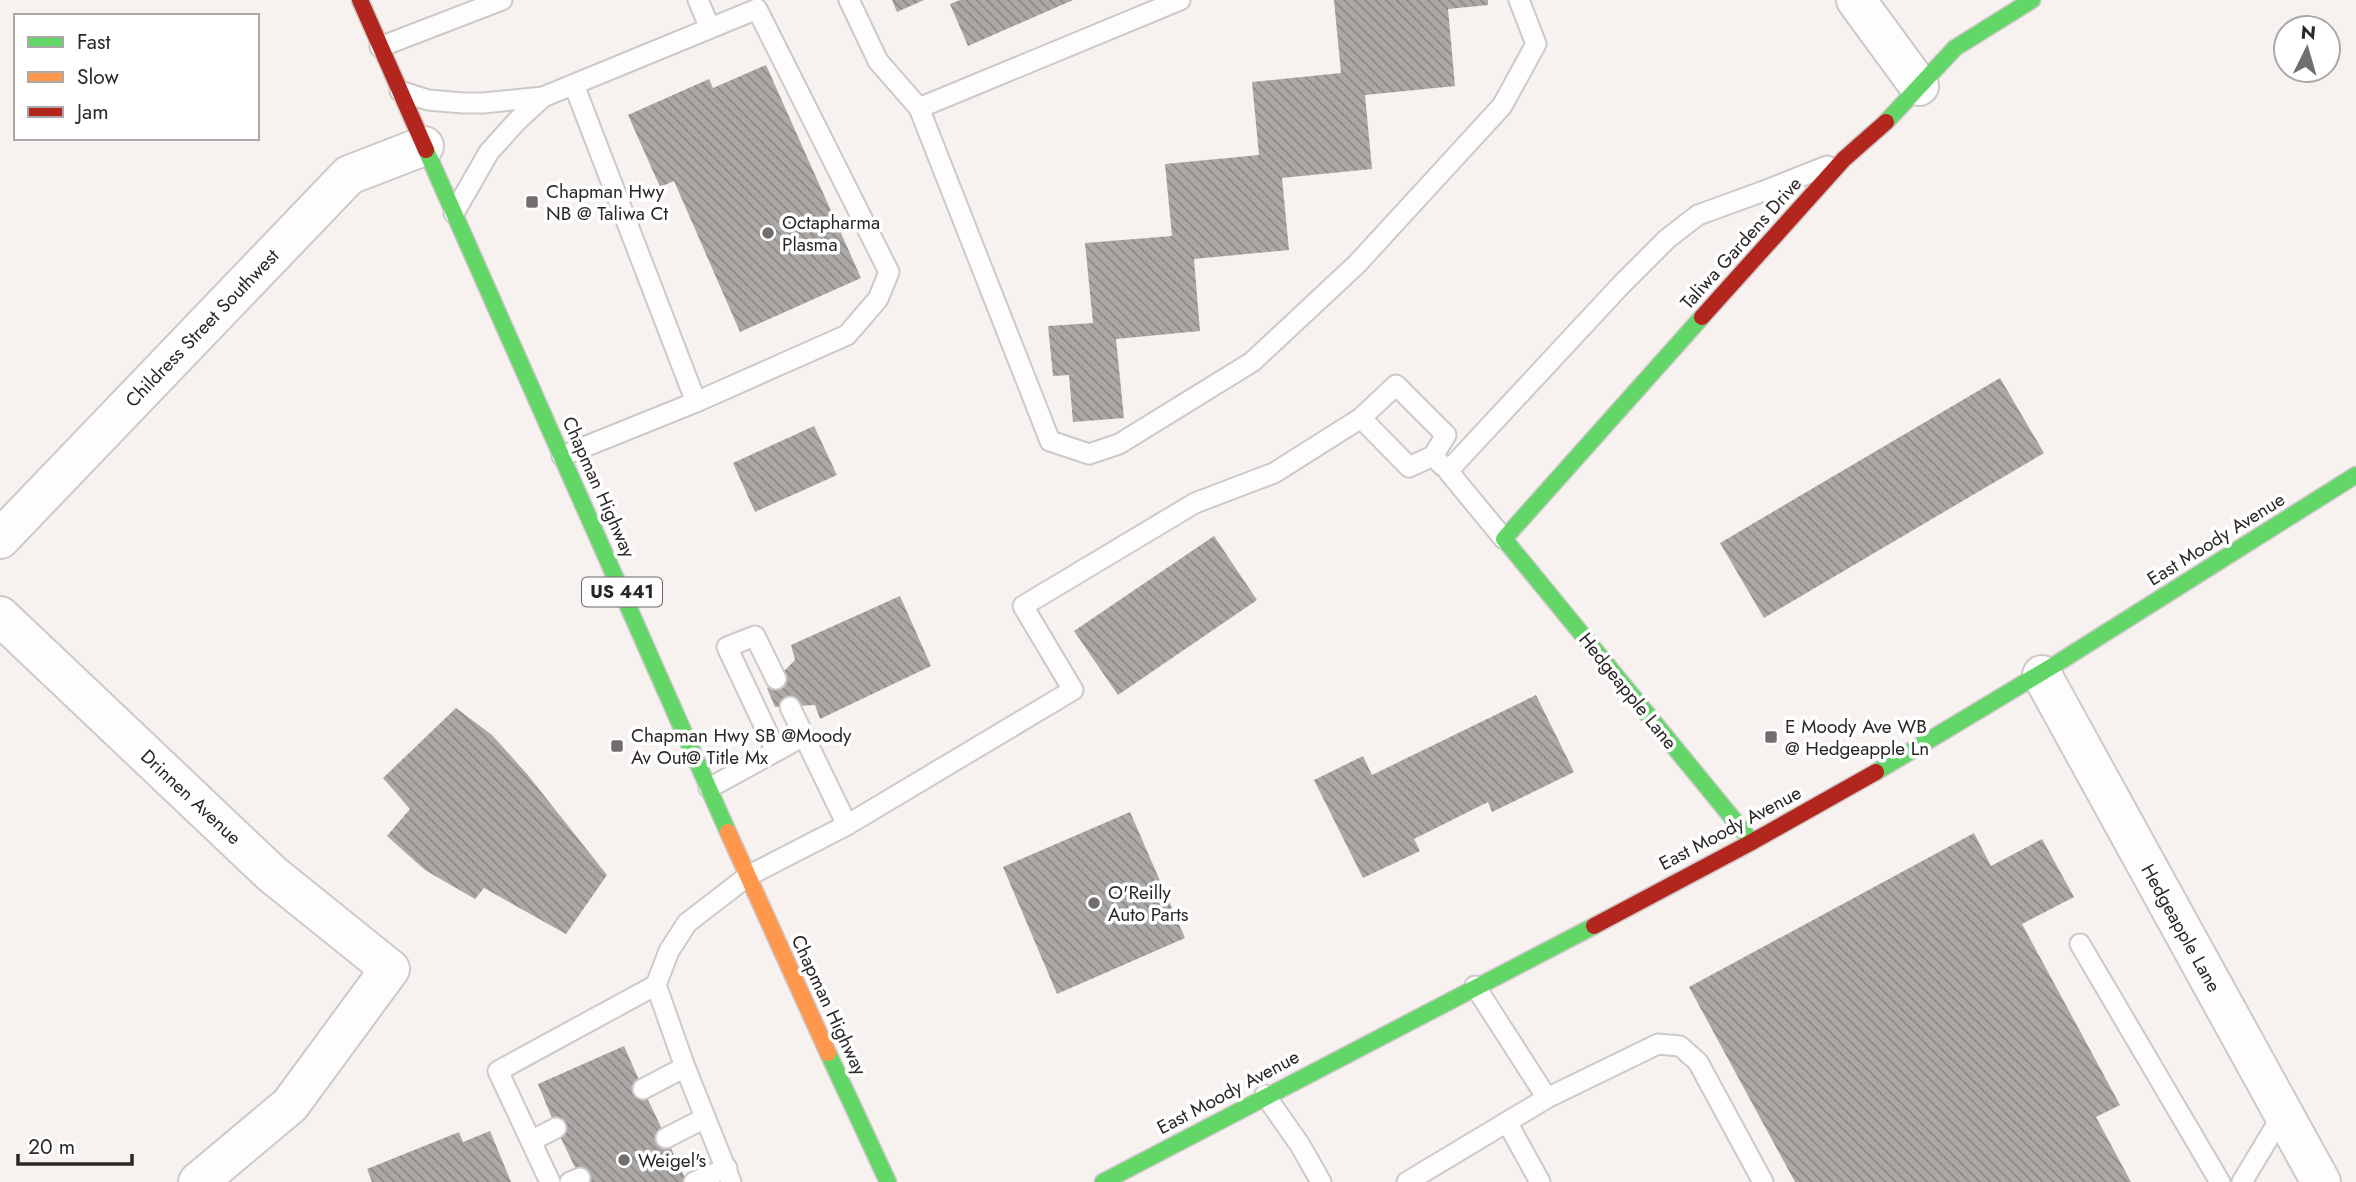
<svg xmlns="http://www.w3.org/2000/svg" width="2356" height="1182" font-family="Jost,sans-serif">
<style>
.building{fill:url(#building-back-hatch)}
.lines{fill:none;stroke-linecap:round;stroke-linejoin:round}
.lane-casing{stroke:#cdc9c8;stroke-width:23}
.street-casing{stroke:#cdc9c8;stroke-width:42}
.fast-casing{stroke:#cdc9c8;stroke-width:19}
.slow-casing{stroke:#cdc9c8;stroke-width:19}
.jam-casing{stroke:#cdc9c8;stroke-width:19}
.lane{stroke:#fefdfd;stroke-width:19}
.street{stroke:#fefdfd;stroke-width:38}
.fast{stroke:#63d668;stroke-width:16}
.slow{stroke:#ff974d;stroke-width:16}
.jam{stroke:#b3261e;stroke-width:16}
.poi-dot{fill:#726e6d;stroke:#fff;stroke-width:2.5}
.labels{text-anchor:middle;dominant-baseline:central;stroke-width:7;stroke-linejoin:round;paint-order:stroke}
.shield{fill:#fff;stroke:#6a6867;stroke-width:2}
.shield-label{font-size:18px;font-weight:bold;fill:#2a2726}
.poi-label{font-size:19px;fill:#2a2726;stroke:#fff;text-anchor:start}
.street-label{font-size:19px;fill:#2a2726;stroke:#fff}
</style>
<defs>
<pattern id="building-back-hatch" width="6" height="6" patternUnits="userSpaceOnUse" patternTransform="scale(1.75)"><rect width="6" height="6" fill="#aba8a6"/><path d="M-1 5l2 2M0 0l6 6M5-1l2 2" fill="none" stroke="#8b8987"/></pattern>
</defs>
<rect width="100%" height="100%" fill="#f7f2f0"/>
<g class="building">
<path d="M892,0H924L897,12Z"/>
<path d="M960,0H1073L968,46L950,4Z"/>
<path d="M1334,0H1488V5L1448,9L1455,86L1365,95L1372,169L1282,178L1289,250L1194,259L1200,331L1116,339L1124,418L1073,422L1069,375L1053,376L1048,326L1093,323L1085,243L1172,236L1165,164L1259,155L1252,82L1341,73Z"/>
<path d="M766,65L861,278L740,332L674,181L660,187L628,115L709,79L713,88Z"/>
<path d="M2000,378L2044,453L1764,618L1720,543Z"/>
<path d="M814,426L837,475L755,512L733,463Z"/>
<path d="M1214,536L1257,600L1118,695L1074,631Z"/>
<path d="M900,596L931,666L820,719L815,705L775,707L767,688L795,660L791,645Z"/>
<path d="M1536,695L1574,772L1492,812L1488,802L1414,839L1420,851L1363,878L1314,780L1363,756L1372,775Z"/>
<path d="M456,708L492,735L527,774L607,875L566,934L484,888L475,899L425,870L387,836L410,809L383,778Z"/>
<path d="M1130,812L1185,938L1057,994L1003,867Z"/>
<path d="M1974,833L1991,866L2042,839L2074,897L2022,924L2120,1105L2096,1117L2131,1182H1795L1689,987Z"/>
<path d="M624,1046L643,1089L687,1182H582L556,1128L538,1084Z"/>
<path d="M490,1131L511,1182H372L367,1169L459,1132L463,1142Z"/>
</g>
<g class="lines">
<g class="lane-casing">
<g id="lane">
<path d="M698,0L710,28"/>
<path d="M849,0L878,61L919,108"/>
<path d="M1180,0L919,108L1050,441L1089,454L1119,444L1252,362L1357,264L1502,106L1536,44L1519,0"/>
<path d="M380,47L502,0"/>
<path d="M574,85L696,402"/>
<path d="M400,91L428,100L463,103H483L543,97L757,9L889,272L878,299L847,335L696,402L562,456"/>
<path d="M454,213L489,152L517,121L543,97"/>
<path d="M1361,418L1409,467L1433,456L1443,466"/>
<path d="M1504,539L1448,471L1621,285L1667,239L1698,215L1764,191L1827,166"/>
<path d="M790,707L804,736"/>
<path d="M776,751L727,647L755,636L776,679"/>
<path d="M709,788L804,736L847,825"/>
<path d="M2080,944L2220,1182"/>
<path d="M643,1089L685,1067"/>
<path d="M1265,1095L1300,1145L1321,1182"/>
<path d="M1547,1098L1658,1044L1680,1046L1698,1062L1763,1182"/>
<path d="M1507,1122L1540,1182"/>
<path d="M666,1138L705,1118"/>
<path d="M531,1141L556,1128"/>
<path d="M550,1182L498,1071L656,985"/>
<path d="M570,1182L580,1178"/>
<path d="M694,1182L727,1168"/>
<path d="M731,1182L685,1067L656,985L669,951L687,923L748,876L847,825L1073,690L1023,606L1195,503L1274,473L1361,418L1396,385L1446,435L1433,456"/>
<path d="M1407,1182L1547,1098L1475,986"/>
<path d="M2242,1182L2283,1114"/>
</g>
</g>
<g class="street-casing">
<g id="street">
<path d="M1856,0L1919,86"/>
<path d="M0,539L349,175L424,146"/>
<path d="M0,616L272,874L390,969L290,1105L198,1182"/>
<path d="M2042,675L2321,1182"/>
</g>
</g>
<g class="fast-casing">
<g id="fast">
<path d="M1886,122L1955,48L2032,0"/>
<path d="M426,150L728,832"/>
<path d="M1702,317L1504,539L1752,842"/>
<path d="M1876,772L2056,664L2356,475"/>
<path d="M828,1053L888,1182"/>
<path d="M1103,1182L1594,926"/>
</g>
</g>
<g class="slow-casing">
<path id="slow" d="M728,832L828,1053"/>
</g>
<g class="jam-casing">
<g id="jam">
<path d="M360,0L426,150"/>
<path d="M1702,317L1844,159L1886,122"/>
<path d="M1594,926L1750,843L1876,772"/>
</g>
</g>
<use href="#lane" class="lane"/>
<use href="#street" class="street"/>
<use href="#fast" class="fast"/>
<use href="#slow" class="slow"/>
<use href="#jam" class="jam"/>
</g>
<g class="poi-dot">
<rect x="525" y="195" width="14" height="14" rx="3.5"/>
<circle cx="768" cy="233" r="7"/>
<rect x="1764" y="730" width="14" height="14" rx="3.5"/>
<rect x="610" y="739" width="14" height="14" rx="3.5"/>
<circle cx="1094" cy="903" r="7"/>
<circle cx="624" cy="1160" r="7"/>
</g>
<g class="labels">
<rect class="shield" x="582" y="577.5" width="80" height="29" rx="5"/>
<g class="shield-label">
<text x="622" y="592">US 441</text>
</g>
<g class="poi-label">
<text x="546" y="191">Chapman Hwy<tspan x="546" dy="22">NB @ Taliwa Ct</tspan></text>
<text x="782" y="222">Octapharma<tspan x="782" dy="22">Plasma</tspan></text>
<text x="1785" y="726">E Moody Ave WB<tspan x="1785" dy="22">@ Hedgeapple Ln</tspan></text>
<text x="631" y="735">Chapman Hwy SB @Moody<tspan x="631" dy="22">Av Out@ Title Mx</tspan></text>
<text x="1108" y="892">O'Reilly<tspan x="1108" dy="22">Auto Parts</tspan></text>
<text x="638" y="1160">Weigel's</text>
</g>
<g class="street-label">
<text transform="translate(1741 243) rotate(-48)">Taliwa Gardens Drive</text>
<text transform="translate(202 328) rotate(-46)">Childress Street Southwest</text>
<text transform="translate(599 487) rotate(66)">Chapman Highway</text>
<text transform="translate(2216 539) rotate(-32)">East Moody Avenue</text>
<text transform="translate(1628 691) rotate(51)">Hedgeapple Lane</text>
<text transform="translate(191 797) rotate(43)">Drinnen Avenue</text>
<text transform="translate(1730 828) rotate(-28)">East Moody Avenue</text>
<text transform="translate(2181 928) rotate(61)">Hedgeapple Lane</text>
<text transform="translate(829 1005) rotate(65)">Chapman Highway</text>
<text transform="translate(1228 1092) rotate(-28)">East Moody Avenue</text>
</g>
</g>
<rect x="14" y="14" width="245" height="126" fill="#ffffff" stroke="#aaa9a8" stroke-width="2"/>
<rect x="28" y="37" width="35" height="10" fill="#63d668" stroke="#aaa9a8" stroke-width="2"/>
<text x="77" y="49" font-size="21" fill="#2a2726">Fast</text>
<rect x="28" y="72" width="35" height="10" fill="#ff974d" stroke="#aaa9a8" stroke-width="2"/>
<text x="77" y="84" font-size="21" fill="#2a2726">Slow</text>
<rect x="28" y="107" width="35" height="10" fill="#b3261e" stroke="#aaa9a8" stroke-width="2"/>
<text x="77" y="119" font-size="21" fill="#2a2726">Jam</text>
<g transform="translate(2307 49) rotate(5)"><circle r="33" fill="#ffffff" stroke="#aaa9a8" stroke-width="2"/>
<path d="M0-5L12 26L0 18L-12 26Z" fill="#726e6d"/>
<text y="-10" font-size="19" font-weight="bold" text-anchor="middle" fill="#2a2726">N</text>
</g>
<path d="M18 1154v10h114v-10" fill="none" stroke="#2a2726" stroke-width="3.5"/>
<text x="28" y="1154" font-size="21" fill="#2a2726" stroke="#ffffff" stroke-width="5" paint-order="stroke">20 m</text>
</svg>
